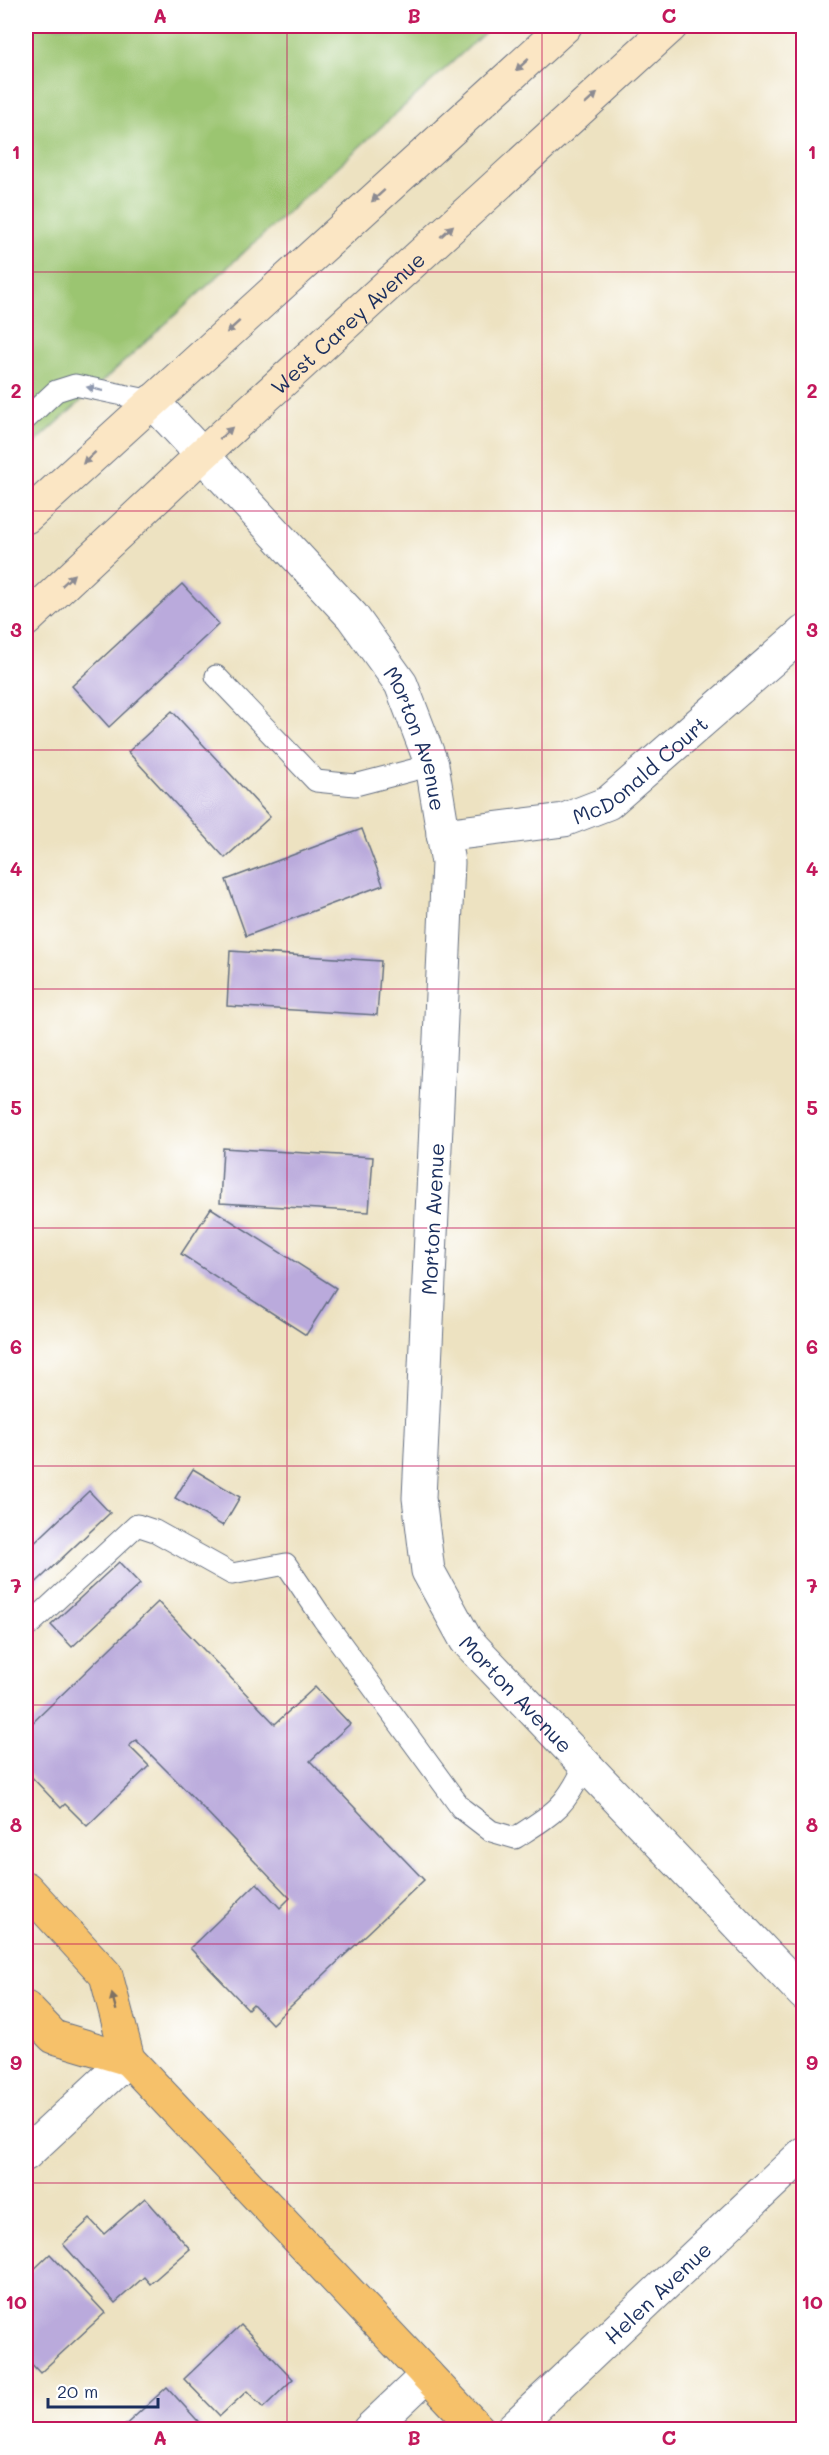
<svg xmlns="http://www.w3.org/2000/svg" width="829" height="2455" font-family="Mali,sans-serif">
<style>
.green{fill:#9bc571;stroke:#5b7a68;stroke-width:1.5}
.building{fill:#baaadc}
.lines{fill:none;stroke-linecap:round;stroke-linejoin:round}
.lane-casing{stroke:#646e81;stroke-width:23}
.street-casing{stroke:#646e81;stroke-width:35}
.secondary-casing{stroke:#646e81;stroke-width:35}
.primary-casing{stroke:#646e81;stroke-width:35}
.lane{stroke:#fff;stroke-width:21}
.street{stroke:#fff;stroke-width:33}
.secondary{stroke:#fbe6c4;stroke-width:33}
.primary{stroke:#f6c16b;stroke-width:33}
.oneway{fill:#8b8a91}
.oneway2{fill:#8d97ae}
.oneway3{fill:#7e7164}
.grid{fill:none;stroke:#c2185b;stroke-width:1.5;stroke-opacity:0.55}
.labels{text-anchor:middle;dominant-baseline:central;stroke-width:4.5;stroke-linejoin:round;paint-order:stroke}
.street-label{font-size:21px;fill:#1b2f5e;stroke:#fff}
.neatline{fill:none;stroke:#c2185b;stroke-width:2}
.grid-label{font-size:20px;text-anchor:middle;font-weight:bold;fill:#c2185b}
</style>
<rect width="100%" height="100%" fill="#fff"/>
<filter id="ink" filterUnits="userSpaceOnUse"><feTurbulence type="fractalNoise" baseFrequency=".0167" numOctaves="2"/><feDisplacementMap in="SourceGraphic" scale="12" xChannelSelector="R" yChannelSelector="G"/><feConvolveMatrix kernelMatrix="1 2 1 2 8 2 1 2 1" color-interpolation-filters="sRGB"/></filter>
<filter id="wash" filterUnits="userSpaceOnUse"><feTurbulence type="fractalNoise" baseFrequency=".008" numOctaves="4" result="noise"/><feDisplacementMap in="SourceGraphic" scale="24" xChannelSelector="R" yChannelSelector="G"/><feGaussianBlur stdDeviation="1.35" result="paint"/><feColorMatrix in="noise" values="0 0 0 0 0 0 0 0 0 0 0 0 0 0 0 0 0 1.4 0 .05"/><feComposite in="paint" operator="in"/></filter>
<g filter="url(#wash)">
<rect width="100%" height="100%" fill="#ede2c1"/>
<path class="green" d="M26,26H492L26,451Z"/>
<g id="blocks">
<g class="building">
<path d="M182,584L219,624L109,727L72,686Z"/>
<path d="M172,711L270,817L225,858L128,752Z"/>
<path d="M362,829L383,885L246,936L226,880Z"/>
<path d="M230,951L381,961L377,1015L227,1006Z"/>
<path d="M223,1148L373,1157L369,1212L220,1203Z"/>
<path d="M211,1208L336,1288L306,1335L181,1254Z"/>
<path d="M193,1469L240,1497L223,1526L175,1498Z"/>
<path d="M89,1491L110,1513L26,1592V1551Z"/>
<path d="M119,1562L140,1584L72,1647L51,1625Z"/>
<path d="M158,1602L275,1724L315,1687L350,1724L310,1761L424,1880L272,2024L253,2004L248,2009L190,1948L257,1883L280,1908L290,1898L176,1780L136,1740L129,1746L149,1766L87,1826L65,1804L61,1808L26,1771V1729Z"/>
<path d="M145,2198L190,2249L150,2284L144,2277L115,2303L63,2244L90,2219L104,2234Z"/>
<path d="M50,2254L105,2313L40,2373L26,2358V2277Z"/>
<path d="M241,2325L293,2379L263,2408L247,2391L220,2416L184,2379Z"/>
<path d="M167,2387L206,2430H120Z"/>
</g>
</g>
</g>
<g filter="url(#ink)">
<use href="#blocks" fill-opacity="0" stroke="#646e81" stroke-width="1.5"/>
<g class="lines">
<g class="lane-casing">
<g id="lane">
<path d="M26,419L56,391L75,385L152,401"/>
<path d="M216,676L316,781L355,785L432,765"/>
<path d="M26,1628L137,1525L155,1531L232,1574L286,1564L323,1619L461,1808L491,1831L515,1838C554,1813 565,1808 585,1765"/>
</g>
</g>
<g class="street-casing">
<g id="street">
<path id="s1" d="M152,401L352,616L401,684L432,765L448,863L419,1498L428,1571L466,1640L804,1994"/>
<path id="s2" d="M443,835L564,820L608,803L804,632"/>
<path d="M26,2154L128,2059"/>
<path d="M369,2430L427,2375"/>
<path id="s3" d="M511,2430L804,2153"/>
</g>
</g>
<g class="secondary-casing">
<g id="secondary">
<path d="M26,517L565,26"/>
<path id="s4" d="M26,620L202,455L671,26"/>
</g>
</g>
<g class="primary-casing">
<g id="primary">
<path d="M26,1888L106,1975L128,2059L479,2430"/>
<path d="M26,2008L54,2037L128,2059"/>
</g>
</g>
<use href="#lane" class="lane"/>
<use href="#street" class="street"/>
<use href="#secondary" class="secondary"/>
<use href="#primary" class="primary"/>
</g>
<defs><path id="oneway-solid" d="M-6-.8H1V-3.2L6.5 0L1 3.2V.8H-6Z" transform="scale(1.5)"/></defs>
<g class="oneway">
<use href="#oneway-solid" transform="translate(522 65) rotate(138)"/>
<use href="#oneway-solid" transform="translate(591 99) rotate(-42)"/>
<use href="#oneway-solid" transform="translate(378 196) rotate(138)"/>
<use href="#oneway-solid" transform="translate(447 231) rotate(-42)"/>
<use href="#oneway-solid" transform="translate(233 327) rotate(138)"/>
<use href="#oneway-solid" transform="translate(226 433) rotate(-42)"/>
<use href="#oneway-solid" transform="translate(89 458) rotate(137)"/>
<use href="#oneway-solid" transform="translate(68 580) rotate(-43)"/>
</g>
<use class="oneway2" href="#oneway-solid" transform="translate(95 389) rotate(-166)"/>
<use class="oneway3" href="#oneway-solid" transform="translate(114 2002) rotate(-105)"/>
</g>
<path class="grid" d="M287,26V2430M542,26V2430M26,272H804M26,511H804M26,750H804M26,989H804M26,1228H804M26,1466H804M26,1705H804M26,1944H804M26,2183H804"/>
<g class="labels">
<g class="street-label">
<text stroke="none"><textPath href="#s4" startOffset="438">West Carey Avenue</textPath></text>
<text stroke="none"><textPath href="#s1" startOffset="434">Morton Avenue</textPath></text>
<text stroke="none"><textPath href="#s2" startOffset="214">McDonald Court</textPath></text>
<text transform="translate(432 1219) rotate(-87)">Morton Avenue</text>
<text stroke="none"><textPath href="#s1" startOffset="1425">Morton Avenue</textPath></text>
<text stroke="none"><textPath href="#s3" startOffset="201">Helen Avenue</textPath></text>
</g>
</g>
<rect width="829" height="2455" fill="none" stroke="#fff" stroke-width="66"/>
<path d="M48 2398v9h110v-9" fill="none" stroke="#1b2f5e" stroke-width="3"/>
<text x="57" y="2398" font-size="18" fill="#1b2f5e" stroke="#ffffff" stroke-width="4.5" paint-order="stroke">20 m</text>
<rect x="33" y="33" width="763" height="2389" class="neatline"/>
<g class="grid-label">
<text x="160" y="23">A</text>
<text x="414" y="23">B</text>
<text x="669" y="23">C</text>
<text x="16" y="159">1</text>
<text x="812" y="159">1</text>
<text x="16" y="398">2</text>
<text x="812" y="398">2</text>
<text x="16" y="637">3</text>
<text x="812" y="637">3</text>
<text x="16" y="876">4</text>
<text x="812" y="876">4</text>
<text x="16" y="1115">5</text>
<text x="812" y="1115">5</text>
<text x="16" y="1354">6</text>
<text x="812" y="1354">6</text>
<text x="16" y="1593">7</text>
<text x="812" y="1593">7</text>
<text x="16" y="1832">8</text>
<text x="812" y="1832">8</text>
<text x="16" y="2070">9</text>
<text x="812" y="2070">9</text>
<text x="16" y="2309">10</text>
<text x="812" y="2309">10</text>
<text x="160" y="2445">A</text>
<text x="414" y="2445">B</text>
<text x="669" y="2445">C</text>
</g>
</svg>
